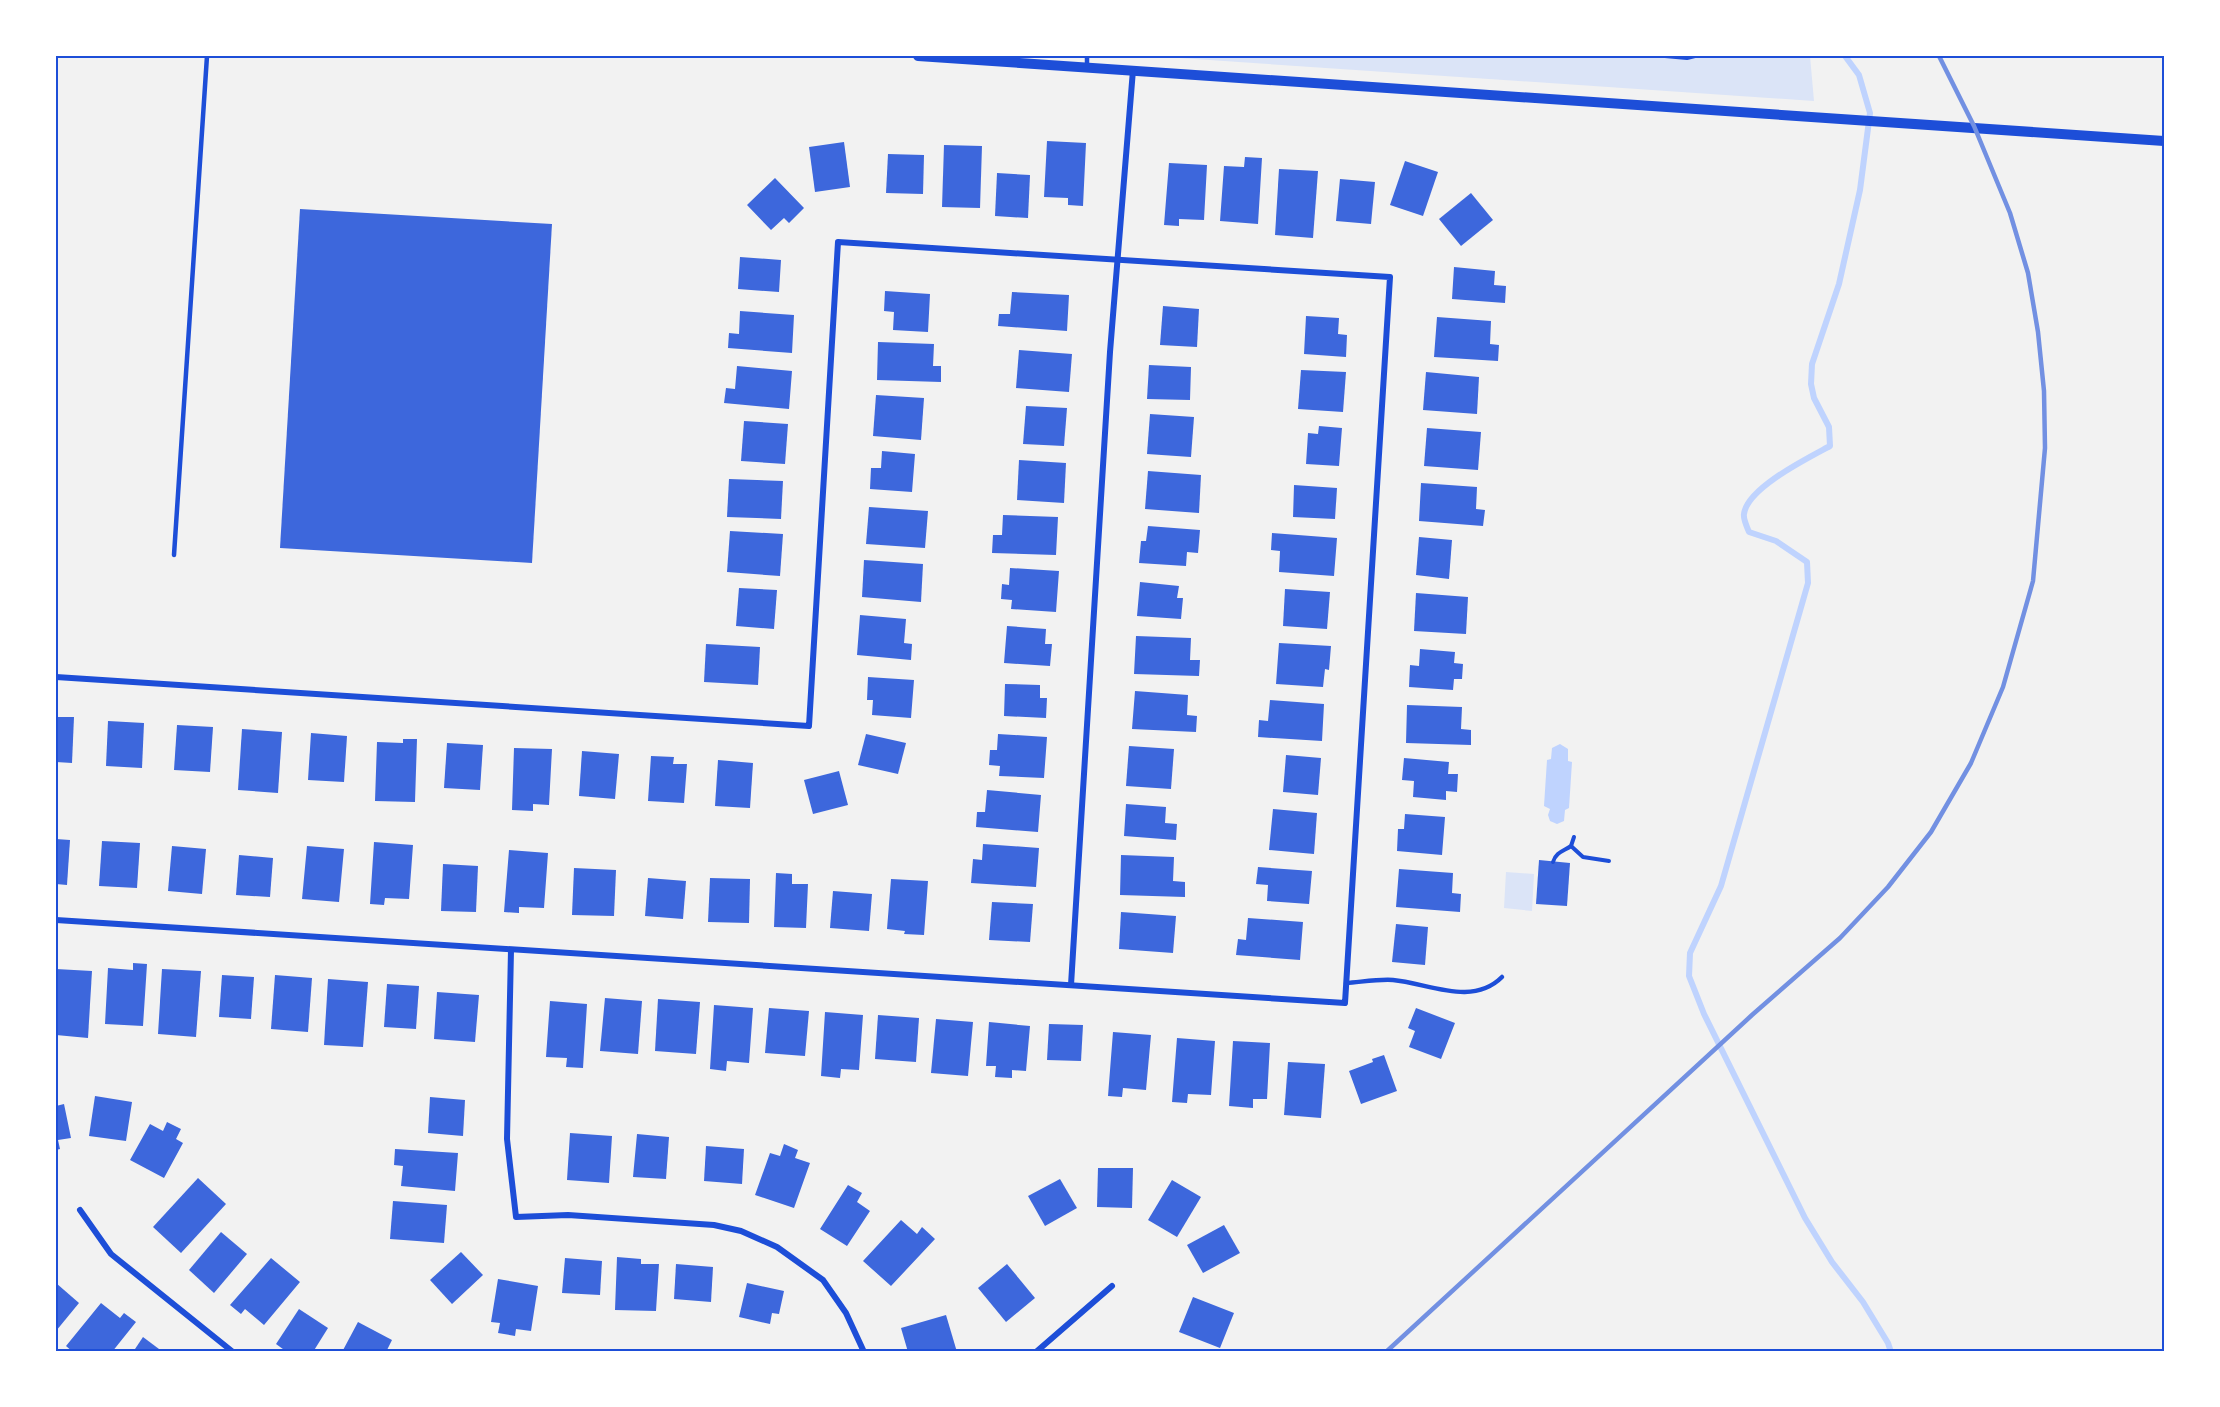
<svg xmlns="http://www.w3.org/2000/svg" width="2220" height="1407" font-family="Roboto,sans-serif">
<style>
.green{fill:#dbe4f7}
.water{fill:#bfd3fe}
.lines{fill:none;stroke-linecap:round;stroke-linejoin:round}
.stream{stroke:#bfd3fe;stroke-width:6}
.building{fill:#3d67dc}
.path{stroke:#1d4ed8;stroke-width:4}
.service{stroke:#1d4ed8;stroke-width:4.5}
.minor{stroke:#1d4ed8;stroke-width:6}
.tertiary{stroke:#1d4ed8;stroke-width:10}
.rail{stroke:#7290e2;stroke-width:4.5}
.neatline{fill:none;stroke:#1d4ed8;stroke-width:2}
</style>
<rect width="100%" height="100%" fill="#f2f2f2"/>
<g class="green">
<path d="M1150,56H1810L1814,101Z"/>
<path d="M1506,872L1534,874L1532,911L1504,908Z"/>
</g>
<path class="water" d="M1560,744L1568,749V761L1572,762L1569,808L1565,810L1564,821L1557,824L1550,821L1548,815L1550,809L1544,806L1547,760L1551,759L1552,748Z"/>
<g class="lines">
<path class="stream" d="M1845,56L1859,75L1870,113L1860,190L1839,284L1812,364L1811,384L1814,398L1829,427L1830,446C1808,458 1747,488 1744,514C1743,519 1747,527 1749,532L1776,541L1807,562L1808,583L1721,886L1690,953L1689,976L1704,1014L1805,1218L1832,1262L1863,1302L1888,1343L1891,1352"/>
</g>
<g class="building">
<path d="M1047,141L1086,143L1083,206L1068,205V198L1044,197Z"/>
<path d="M844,142L850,187L815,192L809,147Z"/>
<path d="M944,145L982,146L980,208L942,207Z"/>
<path d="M888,154L924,155L923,194L886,193Z"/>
<path d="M1245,157L1262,158L1258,224L1220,221L1224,166L1244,167Z"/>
<path d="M1405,161L1438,172L1423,216L1390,205Z"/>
<path d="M1169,163L1207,165L1204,220L1179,219V226L1164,225Z"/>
<path d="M1279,169L1318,171L1313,238L1275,235Z"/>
<path d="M997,173L1030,175L1028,218L995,216Z"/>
<path d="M775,178L804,208L789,223L784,218L771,230L747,205Z"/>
<path d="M1340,179L1375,182L1371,224L1336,221Z"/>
<path d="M1471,193L1493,220L1461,246L1439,219Z"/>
<path d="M300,209L552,224L532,563L280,548Z"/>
<path d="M740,257L781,260L779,292L738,289Z"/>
<path d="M1454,267L1495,271L1494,285L1506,286L1505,303L1452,299Z"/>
<path d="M885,291L930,294L928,332L893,330L894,312L884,311Z"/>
<path d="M1012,292L1069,295L1067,331L998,326L999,314H1010Z"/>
<path d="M1163,306L1199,309L1197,347L1160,345Z"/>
<path d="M740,311L794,315L792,353L728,348L729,333L739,334Z"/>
<path d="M1306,316L1339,318L1338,334L1347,335L1346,357L1304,354Z"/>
<path d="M1437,317L1491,321L1490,344L1499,345L1498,361L1434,357Z"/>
<path d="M878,342L934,344L933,366H941V382L877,380Z"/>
<path d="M1019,350L1072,354L1069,392L1016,388Z"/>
<path d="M1149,365L1191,367L1190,400L1147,399Z"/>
<path d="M737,366L792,371L789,409L724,403L726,388L735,389Z"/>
<path d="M1301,370L1346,372L1343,412L1298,409Z"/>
<path d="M1426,372L1479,377L1477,414L1423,410Z"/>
<path d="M876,395L924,398L921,440L873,436Z"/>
<path d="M1026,406L1067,408L1064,446L1023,444Z"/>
<path d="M1150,414L1194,417L1191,457L1147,454Z"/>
<path d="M744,421L788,424L785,464L741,461Z"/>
<path d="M1319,426L1342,428L1339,466L1306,464L1308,433L1318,434Z"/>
<path d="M1427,428L1481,432L1478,470L1424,466Z"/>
<path d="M882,451L915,454L912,492L870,489L871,468H881Z"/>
<path d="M1019,460L1066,463L1064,503L1017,500Z"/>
<path d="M1148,471L1201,475L1199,513L1145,509Z"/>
<path d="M729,479L783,481L781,519L727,517Z"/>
<path d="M1421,483L1477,487L1476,509L1485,510L1483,526L1419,521Z"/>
<path d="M1294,485L1337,488L1335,519L1293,517Z"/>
<path d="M869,507L928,511L925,548L866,544Z"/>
<path d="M1003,515L1058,517L1056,555L992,553L993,535H1002Z"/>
<path d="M1148,526L1200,530L1198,553L1187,552L1186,566L1139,563L1141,541H1146Z"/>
<path d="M730,531L783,534L780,576L727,572Z"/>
<path d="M1272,533L1337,538L1334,576L1279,572L1280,551L1271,550Z"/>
<path d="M1419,537L1452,540L1449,579L1416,575Z"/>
<path d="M864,560L923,564L921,602L862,597Z"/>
<path d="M1010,568L1059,571L1056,612L1011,609L1012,600L1001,599L1002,584L1009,585Z"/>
<path d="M1140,582L1179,586L1177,598H1183L1181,619L1137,616Z"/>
<path d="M739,588L777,590L774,629L736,626Z"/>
<path d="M1285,589L1330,592L1327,629L1283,626Z"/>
<path d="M1416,593L1468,597L1466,634L1414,631Z"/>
<path d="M860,615L906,619L904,643L912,644L911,660L857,655Z"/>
<path d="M1007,626L1046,629L1045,644H1052L1050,666L1004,663Z"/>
<path d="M1136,636L1191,638L1190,660H1200L1199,676L1134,674Z"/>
<path d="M1279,643L1331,646L1329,670L1325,669L1323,687L1276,684Z"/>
<path d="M706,644L760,647L758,685L704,682Z"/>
<path d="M1420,649L1455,652L1454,663L1463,664L1462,679H1454L1453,690L1409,687L1410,665L1419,666Z"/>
<path d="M868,677L914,680L911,718L872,715L873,700H867Z"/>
<path d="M1005,684L1040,685V698H1047L1046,718L1004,716Z"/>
<path d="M1135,691L1188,695L1187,715L1197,716L1196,732L1132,729Z"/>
<path d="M1270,700L1324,704L1322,741L1258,737L1259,720L1268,721Z"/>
<path d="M1407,705L1462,707L1461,729L1471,730V745L1406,743Z"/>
<path d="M56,717H74L72,763L56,762Z"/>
<path d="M108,721L144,723L142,768L106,766Z"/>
<path d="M177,725L213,727L210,772L174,770Z"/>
<path d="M242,729L282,732L278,793L238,790Z"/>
<path d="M311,733L347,736L344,782L308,780Z"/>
<path d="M866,734L906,743L898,774L858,765Z"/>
<path d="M998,734L1047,737L1044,778L999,776L1000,766L989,765L990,750H997Z"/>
<path d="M403,739H417L415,802L375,801L377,742L403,743Z"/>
<path d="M447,743L483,745L480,790L444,788Z"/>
<path d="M1129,746L1174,749L1171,789L1126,786Z"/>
<path d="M514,748L552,749L549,805L533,804V811L512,810Z"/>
<path d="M582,751L619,754L615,799L579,796Z"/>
<path d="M1286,755L1321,758L1318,795L1283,792Z"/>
<path d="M651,756L674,757L673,764H687L684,803L648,801Z"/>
<path d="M1404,758L1449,762L1448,774H1458L1457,792L1446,791V800L1413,797L1414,781L1402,780Z"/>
<path d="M718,760L753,763L750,808L715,806Z"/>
<path d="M839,771L848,805L813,814L804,780Z"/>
<path d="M987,790L1041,795L1038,832L976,827L977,812H985Z"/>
<path d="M1126,804L1166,807L1165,823L1177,824L1176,840L1124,836Z"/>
<path d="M1273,809L1317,813L1314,854L1269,850Z"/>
<path d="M1405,814L1445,817L1442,855L1397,851L1398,829H1404Z"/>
<path d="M56,839L70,840L67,885L56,884Z"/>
<path d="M102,841L140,843L137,888L99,886Z"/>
<path d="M374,842L413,845L409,899L385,898L384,905L370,904Z"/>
<path d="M983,844L1039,848L1036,887L971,883L973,859L982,860Z"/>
<path d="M172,846L206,849L202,894L168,891Z"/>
<path d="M307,846L344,849L339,902L302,899Z"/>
<path d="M509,850L548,853L544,908L519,907V913L504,912Z"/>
<path d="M239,855L273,858L270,897L236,895Z"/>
<path d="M1121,855L1174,857L1173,881L1185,882V897L1120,895Z"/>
<path d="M1539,860L1570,863L1567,906L1536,904Z"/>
<path d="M443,864L478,866L476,912L441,911Z"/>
<path d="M1258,867L1312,871L1309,904L1267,901L1268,885L1256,884Z"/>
<path d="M574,868L616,870L614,916L572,915Z"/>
<path d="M1399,869L1453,873L1452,893L1461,894L1460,912L1396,907Z"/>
<path d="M776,873L792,874V884H808L806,928L774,927Z"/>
<path d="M648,878L686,881L683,919L645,916Z"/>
<path d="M710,878L750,879L749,923L708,922Z"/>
<path d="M891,879L928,881L924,935L904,934L905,931L887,929Z"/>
<path d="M833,891L872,894L869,931L830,928Z"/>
<path d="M992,902L1033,904L1030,942L989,940Z"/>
<path d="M1121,912L1176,916L1173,953L1119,949Z"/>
<path d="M1248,918L1303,922L1300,960L1236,955L1238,939L1246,940Z"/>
<path d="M1396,924L1428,927L1425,965L1392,962Z"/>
<path d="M133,963L147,964L143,1026L105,1024L108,968L133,970Z"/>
<path d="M56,969L92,971L88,1038L56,1035Z"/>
<path d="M162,969L201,971L196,1037L158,1034Z"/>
<path d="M222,975L254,977L251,1019L219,1017Z"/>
<path d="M275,975L312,978L308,1032L271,1029Z"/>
<path d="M328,979L368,982L363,1047L324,1045Z"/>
<path d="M387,984L419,986L416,1029L384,1027Z"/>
<path d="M437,992L479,995L475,1042L434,1039Z"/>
<path d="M605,998L642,1001L638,1054L600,1051Z"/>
<path d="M658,999L700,1002L696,1054L655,1051Z"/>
<path d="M550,1001L587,1004L583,1068L566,1067L567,1058L546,1057Z"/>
<path d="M714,1005L753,1008L749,1063L727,1061L726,1071L710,1069Z"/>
<path d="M769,1008L809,1011L805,1056L765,1053Z"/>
<path d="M1416,1008L1455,1023L1441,1059L1409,1047L1415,1031L1408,1028Z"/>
<path d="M825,1012L863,1015L859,1070L841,1069L840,1078L821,1076Z"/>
<path d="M878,1015L919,1018L916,1062L875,1059Z"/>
<path d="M936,1019L973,1022L968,1076L931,1073Z"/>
<path d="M989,1022L1030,1026L1026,1071L1012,1070V1078L995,1077L996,1066H986Z"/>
<path d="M1049,1024L1083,1025L1081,1061L1047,1060Z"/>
<path d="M1113,1032L1151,1035L1146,1090L1123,1088L1122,1097L1108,1096Z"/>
<path d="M1177,1038L1215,1041L1211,1095L1188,1094L1187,1103L1172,1102Z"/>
<path d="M1233,1041L1270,1043L1267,1099H1253V1108L1229,1106Z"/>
<path d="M1384,1055L1397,1091L1361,1104L1349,1071L1373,1062L1372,1059Z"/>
<path d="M1288,1062L1325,1064L1321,1118L1284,1115Z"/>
<path d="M95,1096L132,1102L126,1141L89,1136Z"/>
<path d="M430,1097L465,1100L463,1136L428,1133Z"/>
<path d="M64,1104L71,1138L58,1140L60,1149L56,1150V1106Z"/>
<path d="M167,1122L181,1129L176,1139L183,1143L164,1178L130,1160L150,1124L163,1131Z"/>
<path d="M570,1133L612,1136L609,1183L567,1180Z"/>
<path d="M637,1134L669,1137L666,1179L633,1177Z"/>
<path d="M784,1144L798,1150L795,1158L810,1163L794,1208L755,1195L770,1153L780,1156Z"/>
<path d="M706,1146L744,1149L742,1184L704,1181Z"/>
<path d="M395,1149L458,1153L455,1191L401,1186L403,1166L394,1165Z"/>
<path d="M1098,1168H1133L1132,1208L1097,1207Z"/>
<path d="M198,1178L226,1204L181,1253L153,1227Z"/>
<path d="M1060,1179L1077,1208L1045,1226L1028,1196Z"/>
<path d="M1172,1180L1201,1197L1177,1237L1148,1220Z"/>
<path d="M848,1185L862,1193L857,1202L870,1211L847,1246L820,1229Z"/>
<path d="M393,1201L447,1205L444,1243L390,1239Z"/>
<path d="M901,1220L917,1234L922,1227L935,1239L891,1286L863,1261Z"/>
<path d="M1224,1225L1240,1253L1203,1273L1187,1245Z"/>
<path d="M221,1232L247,1254L214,1293L189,1270Z"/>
<path d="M461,1252L483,1275L452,1304L430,1280Z"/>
<path d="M617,1257L641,1259V1264H659L656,1311L615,1310Z"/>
<path d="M271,1258L300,1282L264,1325L245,1309L241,1314L230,1305Z"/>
<path d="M565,1258L602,1261L600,1295L562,1293Z"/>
<path d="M676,1264L713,1267L711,1302L674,1299Z"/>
<path d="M1007,1264L1035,1298L1006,1322L978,1288Z"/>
<path d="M498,1279L538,1286L531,1331L516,1329L515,1336L498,1333L500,1323L491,1322Z"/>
<path d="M56,1283L79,1303L56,1331Z"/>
<path d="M747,1283L784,1291L779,1314L772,1313L770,1324L739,1317Z"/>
<path d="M1193,1297L1234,1313L1220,1348L1179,1332Z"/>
<path d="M101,1303L120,1318L124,1313L136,1322L112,1352H73L66,1346Z"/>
<path d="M299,1309L328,1328L313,1352H287L276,1344Z"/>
<path d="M946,1315L957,1352H908L901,1328Z"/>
<path d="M358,1322L392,1340L386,1352H342Z"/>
<path d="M143,1337L163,1352H133Z"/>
</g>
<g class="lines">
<g class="path">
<path d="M1665,56L1687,58L1695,56"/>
<path d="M1571,846L1583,857L1609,861"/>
<path d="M1553,862C1556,852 1564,851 1571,846L1574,837"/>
</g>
<g class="service">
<path d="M1087,67V56"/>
<path d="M174,555L207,56"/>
<path d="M1346,983C1361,982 1378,979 1393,980C1428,983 1472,1007 1502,977"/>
</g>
<g class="minor">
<path d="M56,677L809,726L838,242L1390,277L1345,1003L56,920"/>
<path d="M511,950L507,1139L516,1217L568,1215L714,1225L741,1231L777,1247L823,1280L846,1313L864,1352"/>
<path d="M1071,985L1110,352L1133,70"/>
<path d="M80,1210L111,1254L233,1352"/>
<path d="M1036,1352L1112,1286"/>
</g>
<path class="tertiary" d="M918,56L2164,141"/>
<path class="rail" d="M1386,1352L1752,1015L1840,938L1888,887L1931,832L1971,763L2003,687L2033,581L2045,448L2044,391L2038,332L2028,273L2010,213L1974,126L1939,56"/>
</g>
<rect width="2220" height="1407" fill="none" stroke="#ffffff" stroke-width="114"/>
<rect x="57" y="57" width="2106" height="1293" class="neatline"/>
</svg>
